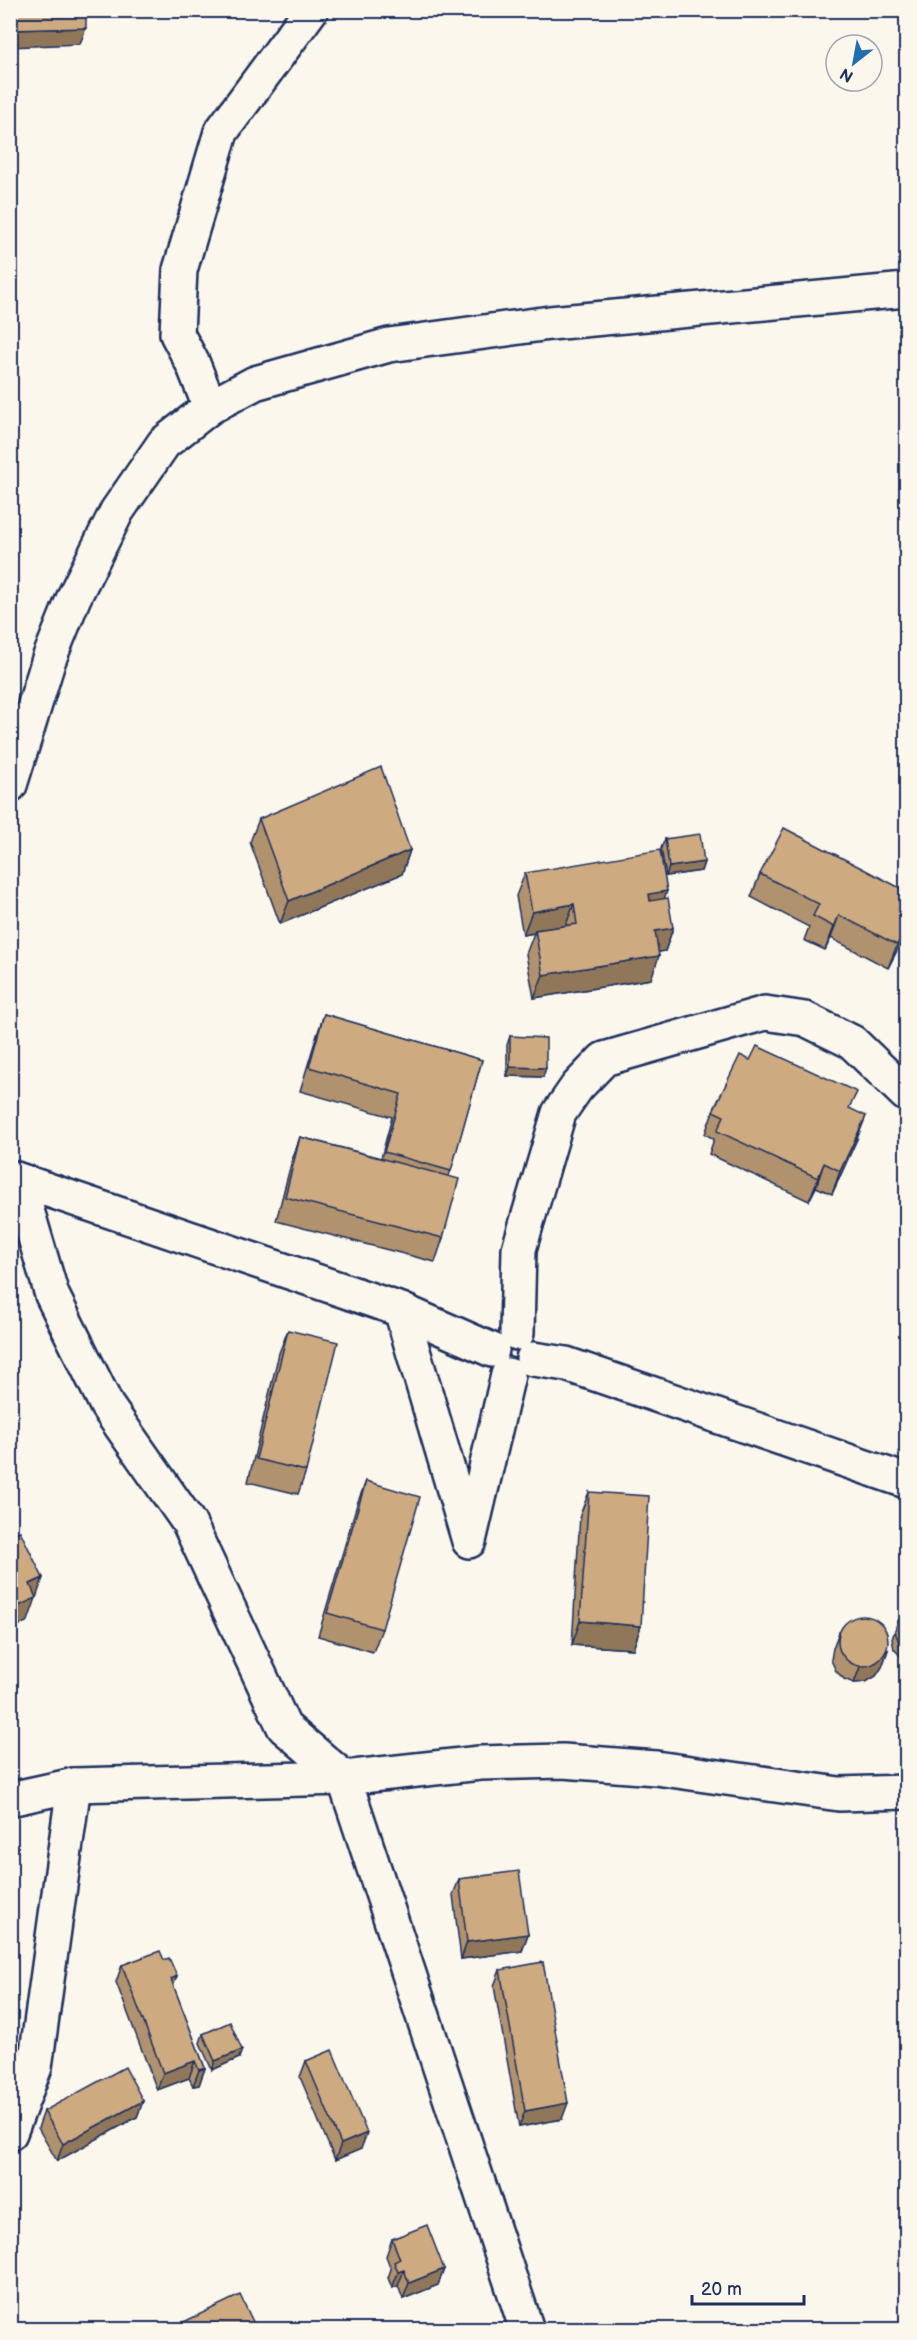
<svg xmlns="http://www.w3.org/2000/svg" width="917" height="2340" font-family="'Balsamiq Sans',sans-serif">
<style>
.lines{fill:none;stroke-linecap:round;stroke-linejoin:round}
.minor-casing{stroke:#1b2f5e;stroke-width:38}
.minor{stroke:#fbf7ec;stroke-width:33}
.wall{fill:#b1926e;stroke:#1b2f5e;stroke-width:1.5}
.shaded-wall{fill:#90775a;stroke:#1b2f5e;stroke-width:1.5}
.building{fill:#ceaa80;stroke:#1b2f5e;stroke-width:1.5}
</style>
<rect width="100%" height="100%" fill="#fbf7ec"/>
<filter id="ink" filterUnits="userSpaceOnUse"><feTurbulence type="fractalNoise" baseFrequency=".0167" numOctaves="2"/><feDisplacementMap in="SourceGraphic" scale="12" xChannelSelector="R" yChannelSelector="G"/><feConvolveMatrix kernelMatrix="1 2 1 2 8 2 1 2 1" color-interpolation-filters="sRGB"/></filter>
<g filter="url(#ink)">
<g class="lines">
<g class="minor-casing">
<g id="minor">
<path d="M210,407L193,364L177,334L180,270L221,132L311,10"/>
<path d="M10,785L49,659L74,597L117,511L164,443L210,407L255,383L389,345L550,323L906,290"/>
<path d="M10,1177L401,1310L492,1350"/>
<path d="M18,1180L52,1295L107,1406L189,1523L284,1727L344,1778"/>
<path d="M401,1310L469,1541L508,1375"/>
<path d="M517,1333L519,1249L559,1113L577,1087L604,1059L765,1013L805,1019L852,1042L906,1094"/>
<path d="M533,1359L566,1364L906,1481"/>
<path d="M10,1799L74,1785L344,1778"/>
<path d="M10,2133L35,2067L74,1785"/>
<path d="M527,2330L344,1778L480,1763L563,1761L656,1768L839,1794L906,1792"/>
</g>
</g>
<use href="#minor" class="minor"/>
</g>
<g class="wall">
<path d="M259,819L410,850L402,874L280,924L250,842Z"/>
<path d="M665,839L704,862L701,871L666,876L661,848Z"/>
<path d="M525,873L664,898L673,928L665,951L658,952L651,979L534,998L526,954L534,933L523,935L516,896Z"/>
<path d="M760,874L906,933L888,968L831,938L825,950L804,940L809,927L751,897Z"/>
<path d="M324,1014L482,1060L449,1176L443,1238L435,1262L276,1221L292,1160L300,1137L381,1158L392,1117L300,1091L316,1038Z"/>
<path d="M510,1036L543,1077L507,1076V1045Z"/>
<path d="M851,1109L857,1139L832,1194L816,1187L809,1201L709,1154L714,1139L705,1134L713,1111Z"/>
<path d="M288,1330L306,1471L298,1494L248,1482L279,1353Z"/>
<path d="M905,1409H906V1427L902,1418Z"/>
<path d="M366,1481L382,1629L373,1652L318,1636L357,1504Z"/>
<path d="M589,1492L641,1626L633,1649L572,1645L580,1515Z"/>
<path d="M906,1611V1660L901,1657L894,1649L892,1639L898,1621Z"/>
<path d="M839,1632L888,1650L882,1667L876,1676L866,1682L854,1683L844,1679L836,1671L831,1660L833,1648Z"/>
<path d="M459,1879L528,1934L522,1951L461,1959L453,1895Z"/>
<path d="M122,1965L173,1985L205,2068L199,2085L193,2086L189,2078L157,2090L116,1982Z"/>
<path d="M500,1970L562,2119L519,2127L494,1986Z"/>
<path d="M203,2034L239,2058L212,2070L200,2043Z"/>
<path d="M306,2061L361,2149L335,2160L300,2077Z"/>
<path d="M143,2101L137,2117L57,2161L38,2128L44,2111Z"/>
<path d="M392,2239L444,2269L438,2285L403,2299L398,2286L392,2288L388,2278L391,2269L386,2256Z"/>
</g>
<g class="shaded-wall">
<path d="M86,28L80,44L10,47V30Z"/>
<path d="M410,850L402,874L280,924L289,901Z"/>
<path d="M704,862L701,871L666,876L669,867Z"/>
<path d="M667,891L659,914L641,917L649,894Z"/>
<path d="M574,904L565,927L535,930L534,933L523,935L532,912Z"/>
<path d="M839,915L831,938L825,950L834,927Z"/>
<path d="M906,926V933L888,968L897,945Z"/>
<path d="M673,928L665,951L646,954L655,931Z"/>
<path d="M659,956L651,979L534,998L543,975Z"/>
<path d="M510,1067L546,1068L543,1077L507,1076Z"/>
<path d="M866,1116L857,1139L832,1194L840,1171Z"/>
<path d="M824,1163L816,1187L809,1201L818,1178Z"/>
<path d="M14,1515L10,1526V1517Z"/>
<path d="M43,1578L28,1621L10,1630V1610L30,1584Z"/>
<path d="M580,1621L641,1626L633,1649L572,1645Z"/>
<path d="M888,1650L882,1667L876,1676L866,1682L854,1683L860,1667Z"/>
<path d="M528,1934L522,1951L461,1959L467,1942Z"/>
<path d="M177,1976L171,1992V1979Z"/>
<path d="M242,2050L239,2058L212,2070L215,2061Z"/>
<path d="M195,2061L189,2078L157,2090L163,2073Z"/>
<path d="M205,2068L199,2085L193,2086L199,2070Z"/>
<path d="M143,2101L137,2117L57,2161L63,2144Z"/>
<path d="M568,2103L562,2119L519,2127L525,2111Z"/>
<path d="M367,2133L361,2149L335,2160L341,2144Z"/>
<path d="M444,2269L438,2285L403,2299L409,2283Z"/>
<path d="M404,2270L398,2286L392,2288L398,2272Z"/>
</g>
<g class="building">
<path d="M10,10H86V28L10,30Z"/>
<path d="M381,767L410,850L289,901L259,819Z"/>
<path d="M784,828L906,891V926L897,945L839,915L834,927L813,916L819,904L760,874Z"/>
<path d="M700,834L704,862L669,867L665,839Z"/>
<path d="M660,850L667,891L649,894L650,901L668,898L673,928L655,931L659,956L543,975L535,930L577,924L574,904L532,912L525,873Z"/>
<path d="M324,1014L482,1060L451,1171L384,1152L401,1094L309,1067Z"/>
<path d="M510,1036L546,1038V1068L510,1067Z"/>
<path d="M757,1046L857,1092L849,1108L866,1116L840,1171L824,1163L818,1178L717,1131L724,1116L713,1111L740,1055L750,1060Z"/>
<path d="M300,1137L459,1179L443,1238L285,1197Z"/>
<path d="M288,1330L338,1342L306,1471L256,1459Z"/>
<path d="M366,1481L420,1497L382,1629L327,1613Z"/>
<path d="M589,1492L649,1496L641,1626L580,1621Z"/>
<path d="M10,1507L14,1515L10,1517Z"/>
<path d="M10,1529L13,1534L20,1531L43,1578L30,1584L36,1598L10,1610Z"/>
<path d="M906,1611V1650L904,1649L898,1640L895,1631L898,1621L904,1613Z"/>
<circle cx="863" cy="1641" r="25"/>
<path d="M519,1871L528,1934L467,1942L459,1879Z"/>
<path d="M160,1951L164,1960L169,1958L177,1976L171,1979L205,2068L199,2070L195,2061L163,2073L122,1965Z"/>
<path d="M543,1962L568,2103L525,2111L500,1970Z"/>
<path d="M230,2022L242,2050L215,2061L203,2034Z"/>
<path d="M332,2050L367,2133L341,2144L306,2061Z"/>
<path d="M125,2067L143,2101L63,2144L44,2111Z"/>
<path d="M427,2225L444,2269L409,2283L404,2270L398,2272L394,2262L400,2259L392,2239Z"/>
<path d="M240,2295L257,2330H167Z"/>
</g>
</g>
<rect width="917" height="2340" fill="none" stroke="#fbf7ec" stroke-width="36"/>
<rect x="18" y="18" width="881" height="2304" fill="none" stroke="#1b2f5e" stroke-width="2" filter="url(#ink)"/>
<g transform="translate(854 63) rotate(211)"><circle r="28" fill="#fbf7ec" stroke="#a1a7b3" stroke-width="1.5"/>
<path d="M0-4.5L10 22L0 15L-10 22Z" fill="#1f6fb2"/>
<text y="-9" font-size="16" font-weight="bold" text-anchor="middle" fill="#1b2f5e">N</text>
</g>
<path d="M692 2295v9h112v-9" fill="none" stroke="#1b2f5e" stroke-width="3"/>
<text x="701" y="2295" font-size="18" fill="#1b2f5e" stroke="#fbf7ec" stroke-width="4.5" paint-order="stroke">20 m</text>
</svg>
